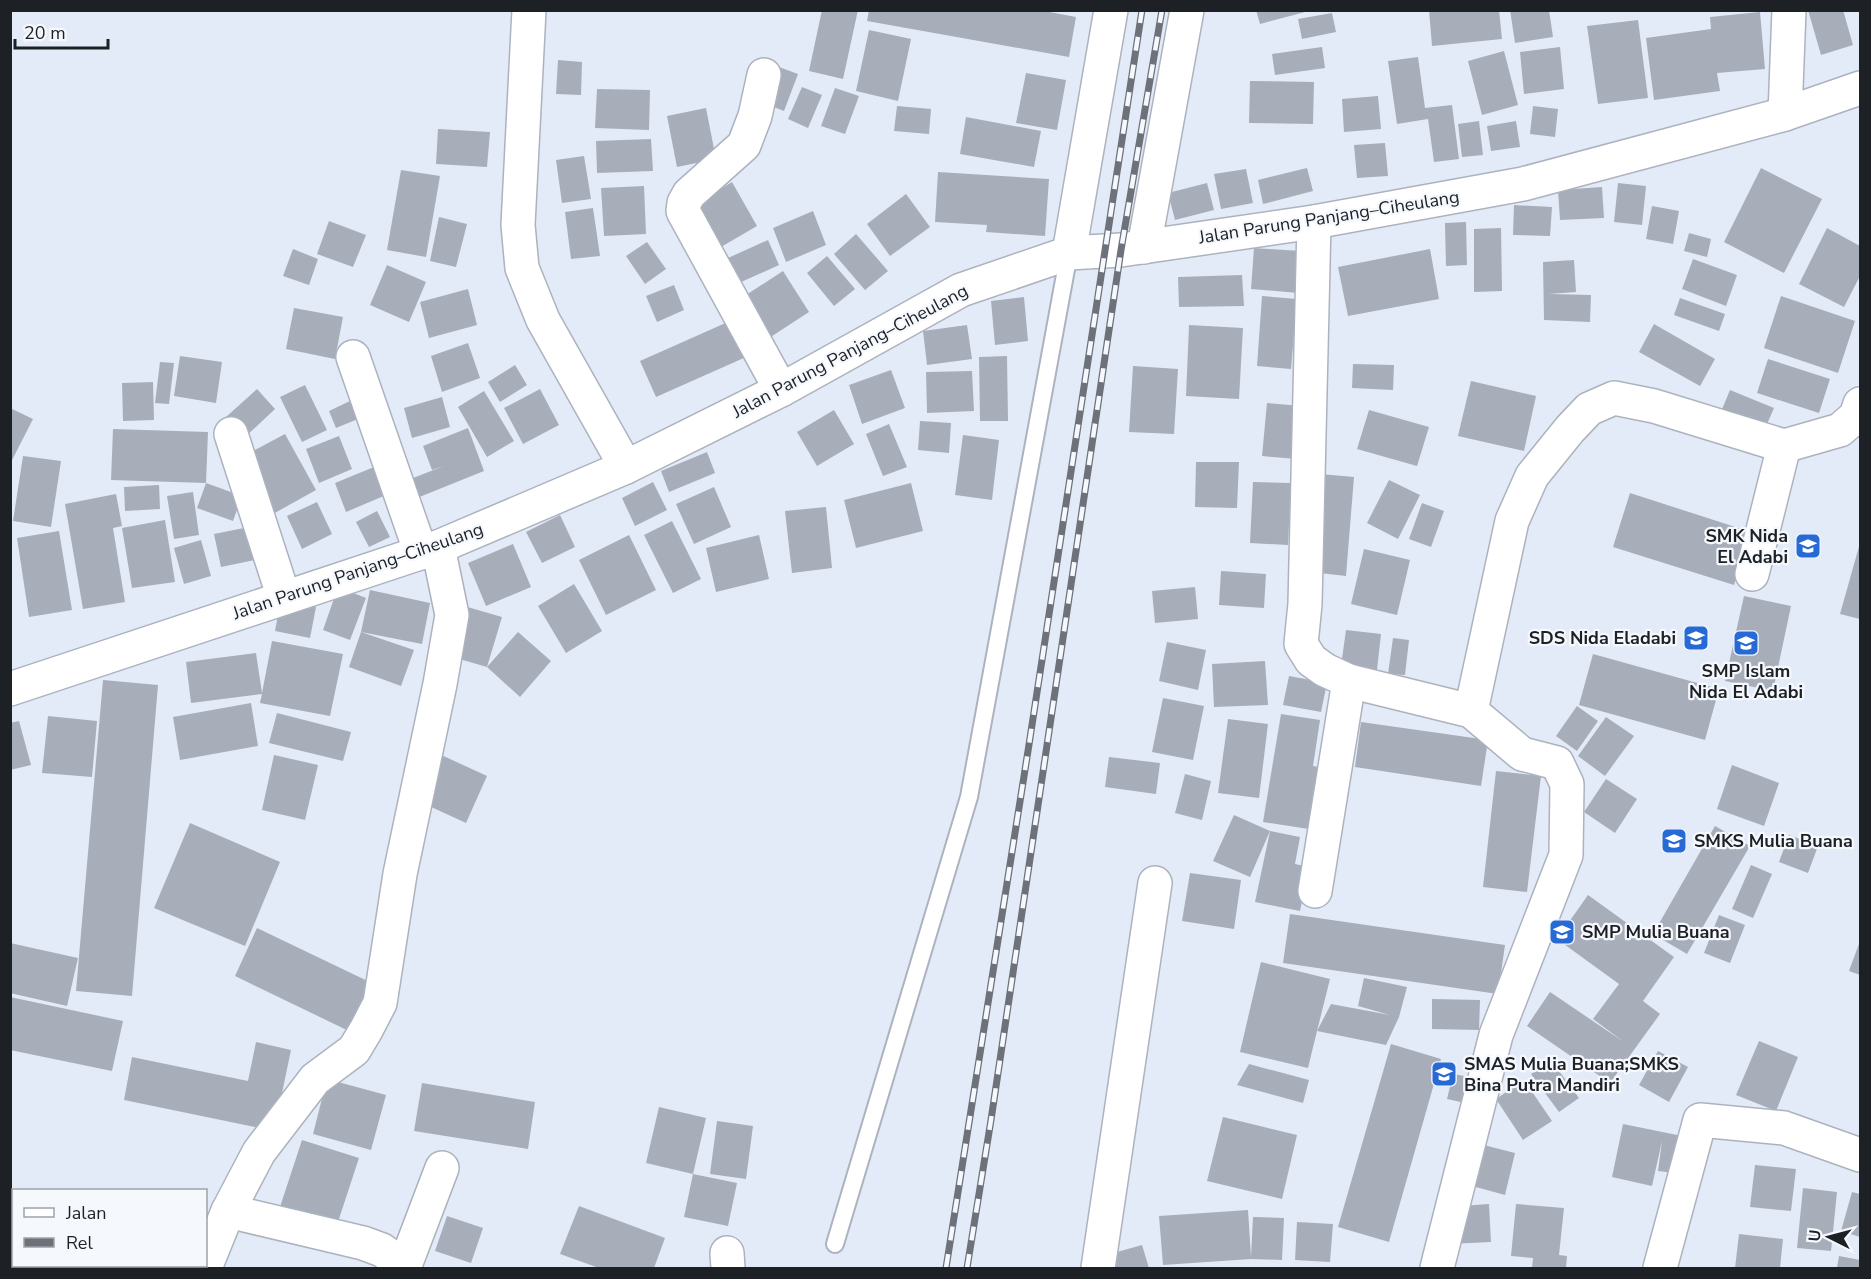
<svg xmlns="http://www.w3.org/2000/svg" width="1871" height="1279" font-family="'Nunito Sans',sans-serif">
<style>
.building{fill:#a7aeba}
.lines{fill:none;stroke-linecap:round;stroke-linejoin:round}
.service-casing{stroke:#acb3be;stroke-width:20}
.minor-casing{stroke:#acb3be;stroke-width:36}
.tertiary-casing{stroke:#acb3be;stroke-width:36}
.service{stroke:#fff;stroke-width:16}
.minor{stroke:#fff;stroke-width:33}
.tertiary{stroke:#fff;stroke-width:33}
.rail-casing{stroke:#6d717a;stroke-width:7}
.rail{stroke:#f5f8fd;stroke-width:4.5;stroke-dasharray:14;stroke-linecap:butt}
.labels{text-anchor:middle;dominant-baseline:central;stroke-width:4.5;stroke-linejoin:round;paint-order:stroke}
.street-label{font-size:18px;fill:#1d2025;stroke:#f5f8fd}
.poi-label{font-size:18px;font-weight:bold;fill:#1d2025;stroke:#f5f8fd;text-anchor:start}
</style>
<rect width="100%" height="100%" fill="#e4ebf8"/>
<g class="building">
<path d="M822,10H858L843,79L809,71Z"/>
<path d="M869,10H1039L1076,17L1069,57L867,21Z"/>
<path d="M1256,10H1309V11L1260,24Z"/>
<path d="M1429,10H1499L1502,39L1432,46Z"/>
<path d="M1510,10H1549L1553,37L1515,43Z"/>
<path d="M1808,10H1843L1853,45L1821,55Z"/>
<path d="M1760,12L1765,69L1717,73L1720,91L1654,100L1646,38L1711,29L1710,17Z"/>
<path d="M1332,13L1336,32L1302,39L1298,19Z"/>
<path d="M1638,20L1648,98L1598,104L1587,26Z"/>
<path d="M869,30L911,39L898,101L856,91Z"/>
<path d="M1322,47L1325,68L1275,75L1272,54Z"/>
<path d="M1560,47L1564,89L1524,94L1520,52Z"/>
<path d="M1504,51L1518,105L1482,115L1468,61Z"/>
<path d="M1418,57L1425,108L1452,105L1459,159L1434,162L1428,119L1397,124L1388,61Z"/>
<path d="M558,60L582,62L581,95L556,94Z"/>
<path d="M779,67L798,74L784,111L766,104Z"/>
<path d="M1026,73L1066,80L1057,130L1016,123Z"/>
<path d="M1250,81L1314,82L1313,124L1249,123Z"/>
<path d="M802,87L822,95L808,128L788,119Z"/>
<path d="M835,88L859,96L845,134L821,126Z"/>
<path d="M597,89L650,90L649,130L595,128Z"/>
<path d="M1378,96L1381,129L1344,132L1342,99Z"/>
<path d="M897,106L931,109L929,134L894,131Z"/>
<path d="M1533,106L1558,109L1555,137L1530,134Z"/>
<path d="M706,108L716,159L677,167L667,116Z"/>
<path d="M966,117L1041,131L1034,167L960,154Z"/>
<path d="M1479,121L1483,155L1462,157L1458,124Z"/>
<path d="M1516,121L1520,147L1491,151L1487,126Z"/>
<path d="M438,129L490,132L487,167L436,164Z"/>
<path d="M651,139L653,171L597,173L596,141Z"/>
<path d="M1385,143L1388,176L1357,178L1354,145Z"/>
<path d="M584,156L591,199L562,203L556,160Z"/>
<path d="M1307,168L1313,191L1263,204L1258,180Z"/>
<path d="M1761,168L1822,199L1784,273L1724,242Z"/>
<path d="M1246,169L1253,203L1221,209L1214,174Z"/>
<path d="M401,170L440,176L426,257L387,250Z"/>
<path d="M938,172L1049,179L1045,236L986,232L987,225L935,222Z"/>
<path d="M732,182L757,226L721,247L696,204Z"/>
<path d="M1207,183L1214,210L1175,220L1168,193Z"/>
<path d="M1618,183L1646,186L1642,225L1614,222Z"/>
<path d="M644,186L646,234L604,236L601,188Z"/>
<path d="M1602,187L1604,218L1560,220L1558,190Z"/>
<path d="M906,194L930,227L890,256L867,224Z"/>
<path d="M1514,205L1552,207L1550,236L1513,235Z"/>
<path d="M1652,206L1679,211L1673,244L1646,239Z"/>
<path d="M593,208L600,256L571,259L565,212Z"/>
<path d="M813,211L826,245L786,262L773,228Z"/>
<path d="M439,217L467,224L456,267L430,261Z"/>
<path d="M329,221L366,235L353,267L317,254Z"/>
<path d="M1466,222L1467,265L1446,266L1445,223Z"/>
<path d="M1501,228L1502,291L1474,292V229Z"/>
<path d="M1827,228L1860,246V276L1844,307L1799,284Z"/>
<path d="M1689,233L1711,239L1707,257L1684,251Z"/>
<path d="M856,234L888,271L865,290L834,254Z"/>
<path d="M768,240L779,265L739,283L728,258Z"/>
<path d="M647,242L666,269L645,284L626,256Z"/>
<path d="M1254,248L1301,251L1298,293L1251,289Z"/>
<path d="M293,249L318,259L309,285L283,276Z"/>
<path d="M1430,249L1439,299L1348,316L1338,267Z"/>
<path d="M827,256L855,289L834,306L807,273Z"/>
<path d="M1693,259L1737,275L1726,306L1682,289Z"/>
<path d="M1574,260L1576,292L1549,294L1591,295L1590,322L1544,320L1543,262Z"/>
<path d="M387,265L426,282L409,322L370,305Z"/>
<path d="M783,271L809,312L766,340L740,299Z"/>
<path d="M1242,275L1244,306L1179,307L1178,277Z"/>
<path d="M674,285L684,310L657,322L646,296Z"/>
<path d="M468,289L477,325L429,338L420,302Z"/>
<path d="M1262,296L1297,299L1291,369L1257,366Z"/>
<path d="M1781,296L1855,321L1838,373L1764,348Z"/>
<path d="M1024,297L1028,341L995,345L991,301Z"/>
<path d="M1680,298L1725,314L1719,331L1674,315Z"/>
<path d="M294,308L343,317L335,359L286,349Z"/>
<path d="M730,321L746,357L656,397L640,361Z"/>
<path d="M1654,324L1715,359L1700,386L1639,352Z"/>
<path d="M967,325L972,359L927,365L923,331Z"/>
<path d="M1189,325L1243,328L1239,399L1186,396Z"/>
<path d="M468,343L480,378L442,392L431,356Z"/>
<path d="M180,356L222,362L216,403L174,396Z"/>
<path d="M1007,356L1008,421H980L979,357Z"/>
<path d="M1768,359L1830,379L1819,413L1757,393Z"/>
<path d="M160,362L174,363L169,404L155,403Z"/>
<path d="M1353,364L1394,365L1393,390L1352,388Z"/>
<path d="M515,365L527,385L500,402L488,382Z"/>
<path d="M1133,366L1178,369L1174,434L1129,432Z"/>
<path d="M891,370L905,408L862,424L849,385Z"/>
<path d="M972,371L974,411L927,413L926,372Z"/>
<path d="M1471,381L1536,396L1524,451L1458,436Z"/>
<path d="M153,382L154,420L123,421L122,383Z"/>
<path d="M305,385L327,430L302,442L280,397Z"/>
<path d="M257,389L275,409L244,438L226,417Z"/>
<path d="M540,389L559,425L523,444L504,408Z"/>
<path d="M1730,390L1774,408L1763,433L1720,414Z"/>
<path d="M484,391L514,441L487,457L458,407Z"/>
<path d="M442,397L450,427L412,438L404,408Z"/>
<path d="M350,401L358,419L336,428L329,411Z"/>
<path d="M1267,403L1301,406L1296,459L1262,456Z"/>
<path d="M10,408L33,419L10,464Z"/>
<path d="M834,410L854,444L817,466L797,432Z"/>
<path d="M1369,410L1429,427L1417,466L1357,449Z"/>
<path d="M920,421L951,423L949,453L918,450Z"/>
<path d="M889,424L907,467L883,476L866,434Z"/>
<path d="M468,428L484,471L407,502L400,483L444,466L432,470L423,446Z"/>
<path d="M113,429L208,432L206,483L111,480Z"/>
<path d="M285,434L316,490L273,514L242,457Z"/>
<path d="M963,435L999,440L992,500L955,495Z"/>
<path d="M339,436L352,469L319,483L306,449Z"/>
<path d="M707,452L715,473L669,492L661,471Z"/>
<path d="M23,456L61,461L51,527L13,521Z"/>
<path d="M1196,462H1239L1237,508L1195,507Z"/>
<path d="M374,467L386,495L346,512L335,483Z"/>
<path d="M1320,474L1354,477L1346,576L1311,572Z"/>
<path d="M1389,480L1420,495L1398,539L1367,523Z"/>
<path d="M653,482L667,510L635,526L622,498Z"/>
<path d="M1253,482L1291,483L1288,545L1250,543Z"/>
<path d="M206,483L242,496L233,521L197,508Z"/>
<path d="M911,483L923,531L856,548L844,500Z"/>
<path d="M159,485L160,509L125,511L124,487Z"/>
<path d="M714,487L731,527L694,544L676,504Z"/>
<path d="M193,492L199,535L174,539L167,496Z"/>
<path d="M1630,493L1751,532L1734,585L1613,547Z"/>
<path d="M116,494L122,526L113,528L125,602L83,609L65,504Z"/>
<path d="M317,502L332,534L302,549L287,516Z"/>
<path d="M1422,503L1444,511L1431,547L1409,539Z"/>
<path d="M826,507L832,568L792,573L785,511Z"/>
<path d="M377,511L390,537L369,547L356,522Z"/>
<path d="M560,515L575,547L542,563L526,532Z"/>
<path d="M165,520L175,582L132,588L122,528Z"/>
<path d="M672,521L701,579L673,593L644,535Z"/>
<path d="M254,526L260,559L221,567L214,534Z"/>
<path d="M59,531L72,610L29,617L17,538Z"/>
<path d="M629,535L656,590L606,615L579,560Z"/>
<path d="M759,535L769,579L716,592L706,548Z"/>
<path d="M201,540L211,576L184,584L174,548Z"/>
<path d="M1860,543V619L1840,614Z"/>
<path d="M513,544L531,587L486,606L468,563Z"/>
<path d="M1364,549L1410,560L1397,615L1351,604Z"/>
<path d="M1221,571L1266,574L1264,608L1219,605Z"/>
<path d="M574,584L602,631L566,653L538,606Z"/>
<path d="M338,587L366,598L350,640L323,630Z"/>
<path d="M1195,587L1198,619L1155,623L1152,591Z"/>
<path d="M370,590L430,603L422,644L361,632L414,650L401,686L349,667L361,632Z"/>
<path d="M1744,596L1791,606L1773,691L1725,681Z"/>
<path d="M281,599L316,607L310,638L275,631Z"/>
<path d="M464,606L502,617L487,667L449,656Z"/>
<path d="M1346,630L1381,634L1377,670L1341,666Z"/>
<path d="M518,632L551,661L520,697L487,667Z"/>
<path d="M1393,638L1409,640L1405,675L1388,674Z"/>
<path d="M272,641L343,654L330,716L260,703L262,694L191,703L186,662L256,653L262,693Z"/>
<path d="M1167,642L1206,650L1198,690L1159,681Z"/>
<path d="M1593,654L1719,689L1705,740L1579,705Z"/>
<path d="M1265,661L1268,705L1214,707L1212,664Z"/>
<path d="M1289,676L1327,683L1321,712L1283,705Z"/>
<path d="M103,680L158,685L132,996L76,991Z"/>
<path d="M1163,698L1204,706L1193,760L1152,752Z"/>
<path d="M251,703L258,746L180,760L173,717Z"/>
<path d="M1577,706L1598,721L1577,751L1556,736Z"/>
<path d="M277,713L351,732L343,761L269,743Z"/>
<path d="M1281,714L1320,720L1313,766L1325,768L1315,830L1263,822Z"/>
<path d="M48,716L97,721L92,777L42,773Z"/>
<path d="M1606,717L1634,736L1605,776L1578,756Z"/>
<path d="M1228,719L1268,724L1259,798L1218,793Z"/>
<path d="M19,721L31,765L10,770V723Z"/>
<path d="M1361,722L1488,740L1481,786L1355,767Z"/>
<path d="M437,753L487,776L466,823L416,800Z"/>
<path d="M274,755L318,765L305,820L262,810Z"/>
<path d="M1109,757L1160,763L1156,794L1105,787Z"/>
<path d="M1732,765L1779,783L1764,826L1717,809Z"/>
<path d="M1496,771L1541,776L1527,892L1483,887Z"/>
<path d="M1185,774L1211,781L1202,820L1175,813Z"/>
<path d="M1606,779L1637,799L1615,833L1584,812Z"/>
<path d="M1234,815L1270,831L1250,877L1213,861Z"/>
<path d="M190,823L280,862L245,946L154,908Z"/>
<path d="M1715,826L1750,846L1687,954L1653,934Z"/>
<path d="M1270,831L1300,837L1295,864L1309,867L1300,911L1255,902Z"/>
<path d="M1789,835L1818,846L1808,873L1779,862Z"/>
<path d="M1751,865L1772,874L1753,918L1732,909Z"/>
<path d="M1190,873L1241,880L1234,929L1182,921Z"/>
<path d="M1588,895L1674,957L1643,1001L1660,1014L1610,1083L1527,1026L1550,992L1624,1042L1593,1019L1619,984L1557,939Z"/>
<path d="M1290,914L1505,945L1498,994L1283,963Z"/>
<path d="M1719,915L1745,925L1730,963L1704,953Z"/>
<path d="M257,928L378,986L355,1034L235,976Z"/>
<path d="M1860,941V975L1849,971Z"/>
<path d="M10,943L78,958L67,1006L10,993Z"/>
<path d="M1261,962L1330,979L1317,1031L1331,1004L1390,1015L1358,1006L1364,978L1407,987L1399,1017L1386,1045L1317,1031L1308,1068L1240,1052Z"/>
<path d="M10,997L123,1021L112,1071L10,1050Z"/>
<path d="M1432,999L1480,1000L1479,1030L1432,1029Z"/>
<path d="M1759,1041L1798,1057L1776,1111L1736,1095Z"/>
<path d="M256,1042L291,1050L274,1131L124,1100L132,1057L248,1081Z"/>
<path d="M1391,1044L1441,1059L1389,1242L1338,1227Z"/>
<path d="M1658,1051L1688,1067L1669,1102L1639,1085Z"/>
<path d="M1551,1060L1579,1098L1559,1112L1531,1074Z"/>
<path d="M1249,1064L1309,1080L1303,1103L1237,1085Z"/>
<path d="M1453,1074L1470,1077L1465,1103L1447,1099Z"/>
<path d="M327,1079L386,1095L371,1150L313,1134Z"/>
<path d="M1524,1080L1552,1121L1523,1140L1496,1099Z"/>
<path d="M422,1083L535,1102L528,1149L414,1131Z"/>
<path d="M659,1107L706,1118L693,1174L646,1163Z"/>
<path d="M1223,1117L1297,1135L1282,1199L1207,1181Z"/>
<path d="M717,1121L753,1126L746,1179L710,1174Z"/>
<path d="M1623,1124L1687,1137L1682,1174L1658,1171L1662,1141L1652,1186L1612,1177Z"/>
<path d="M302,1140L359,1158L335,1231L278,1213Z"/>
<path d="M1476,1143L1515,1153L1505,1195L1465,1184Z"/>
<path d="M1755,1165L1796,1169L1791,1211L1750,1207Z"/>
<path d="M693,1174L737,1183L728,1226L684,1217Z"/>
<path d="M1803,1188L1837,1192L1831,1251L1797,1248Z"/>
<path d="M1852,1192L1860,1194V1237L1841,1231Z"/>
<path d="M1489,1204L1491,1242L1449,1244L1447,1207Z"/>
<path d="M1516,1204L1564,1208L1559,1255L1567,1256L1566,1268H1532L1533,1258L1511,1256Z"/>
<path d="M579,1206L665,1238L654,1268H599L560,1254Z"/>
<path d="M1248,1210L1251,1257L1253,1217L1284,1218L1282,1260L1251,1259L1163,1265L1159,1216Z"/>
<path d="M447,1216L483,1228L471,1263L435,1251Z"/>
<path d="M1297,1222L1333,1224L1330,1262L1295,1260Z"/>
<path d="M1739,1234L1783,1239L1780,1268H1735Z"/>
<path d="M1142,1245L1149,1268H1115L1110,1254Z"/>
<path d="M1839,1256L1860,1260V1268H1837Z"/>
</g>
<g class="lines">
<g class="service-casing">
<path id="service" d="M835,1244L969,797L1069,253"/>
</g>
<g class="minor-casing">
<g id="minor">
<path d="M529,10L518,225L522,268L543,320L626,467"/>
<path d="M764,75L755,116L744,145L689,194L684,203L683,211L781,390"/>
<path d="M1785,114L1789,10"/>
<path d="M1314,222L1305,604L1301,644L1311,660L1325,670L1349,681L1471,711L1522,754L1557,763L1567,784L1566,855L1496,1035L1437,1268"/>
<path d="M1144,247L1187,10"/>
<path d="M1069,253L1111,10"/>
<path d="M353,357L421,553"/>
<path d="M231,434L284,598"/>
<path d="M1752,574L1784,446L1840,430L1856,416L1860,404"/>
<path d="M1471,711L1512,521L1532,476L1570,429L1589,409L1614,398L1654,406L1784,446"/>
<path d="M1315,891L1349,681"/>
<path d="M228,1211L363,1243L382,1250L404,1266"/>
<path d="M727,1253L728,1268"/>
<path d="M205,1268L228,1211L259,1152L315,1079L354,1050L366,1030L380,1003L400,874L440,684L452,615L438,547"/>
<path d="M404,1268L442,1168"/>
<path d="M1098,1268L1155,883"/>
<path d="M1660,1268L1700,1120L1784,1128L1860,1155"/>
</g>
</g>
<g class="tertiary-casing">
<path id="tertiary" d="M10,689L438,547L626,467L781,390L961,290L1069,253L1121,250L1314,222L1523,184L1785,114L1860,88"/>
</g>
<use href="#service" class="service"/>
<use href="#minor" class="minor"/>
<use href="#tertiary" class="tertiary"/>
<g class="rail-casing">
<g id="rail">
<path d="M946,1268L1028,751L1142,10"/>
<path d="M967,1268L991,1120L1121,250L1162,10"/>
</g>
</g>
<use href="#rail" class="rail"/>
</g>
<defs>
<g id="school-square" transform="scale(1.35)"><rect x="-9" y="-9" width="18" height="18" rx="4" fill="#2769d5" stroke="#f5f8fd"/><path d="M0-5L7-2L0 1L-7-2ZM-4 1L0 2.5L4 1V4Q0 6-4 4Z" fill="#fff"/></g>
</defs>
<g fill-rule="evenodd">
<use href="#school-square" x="1808" y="546"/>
<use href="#school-square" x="1696" y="638"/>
<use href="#school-square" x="1746" y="643"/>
<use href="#school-square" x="1674" y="841"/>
<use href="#school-square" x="1562" y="932"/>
<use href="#school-square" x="1444" y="1074"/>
</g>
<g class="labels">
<g class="street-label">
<text transform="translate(1329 217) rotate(-9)">Jalan Parung Panjang–Ciheulang</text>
<text transform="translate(850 351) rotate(-28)">Jalan Parung Panjang–Ciheulang</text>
<text transform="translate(358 571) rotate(-19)">Jalan Parung Panjang–Ciheulang</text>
</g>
<g class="poi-label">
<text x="1788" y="536" text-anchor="end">SMK Nida<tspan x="1788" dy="21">El Adabi</tspan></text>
<text x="1676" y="638" text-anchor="end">SDS Nida Eladabi</text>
<text x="1746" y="671" text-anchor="middle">SMP Islam<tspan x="1746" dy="21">Nida El Adabi</tspan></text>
<text x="1694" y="841">SMKS Mulia Buana</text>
<text x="1582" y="932">SMP Mulia Buana</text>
<text x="1464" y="1064">SMAS Mulia Buana;SMKS<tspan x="1464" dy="21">Bina Putra Mandiri</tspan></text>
</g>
</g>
<rect width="1871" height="1279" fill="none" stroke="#1d2025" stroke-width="24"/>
<rect x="12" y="1189" width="195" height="78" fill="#f5f8fd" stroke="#9fa2a7" stroke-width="1.5"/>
<rect x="24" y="1208" width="30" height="9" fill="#ffffff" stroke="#9fa2a7" stroke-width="1.5"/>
<text x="66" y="1219" font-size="18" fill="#1d2025">Jalan</text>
<rect x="24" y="1238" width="30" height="9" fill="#6d717a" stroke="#9fa2a7" stroke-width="1.5"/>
<text x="66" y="1249" font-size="18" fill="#1d2025">Rel</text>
<g transform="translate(1829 1237) rotate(276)" stroke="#f5f8fd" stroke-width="4.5" paint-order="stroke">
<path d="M0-4.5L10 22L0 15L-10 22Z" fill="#1d2025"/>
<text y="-9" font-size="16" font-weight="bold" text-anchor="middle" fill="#1d2025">U</text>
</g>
<path d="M15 39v9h93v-9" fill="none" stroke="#1d2025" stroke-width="3"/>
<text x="24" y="39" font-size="18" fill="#1d2025" stroke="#f5f8fd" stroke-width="4.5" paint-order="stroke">20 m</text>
</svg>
